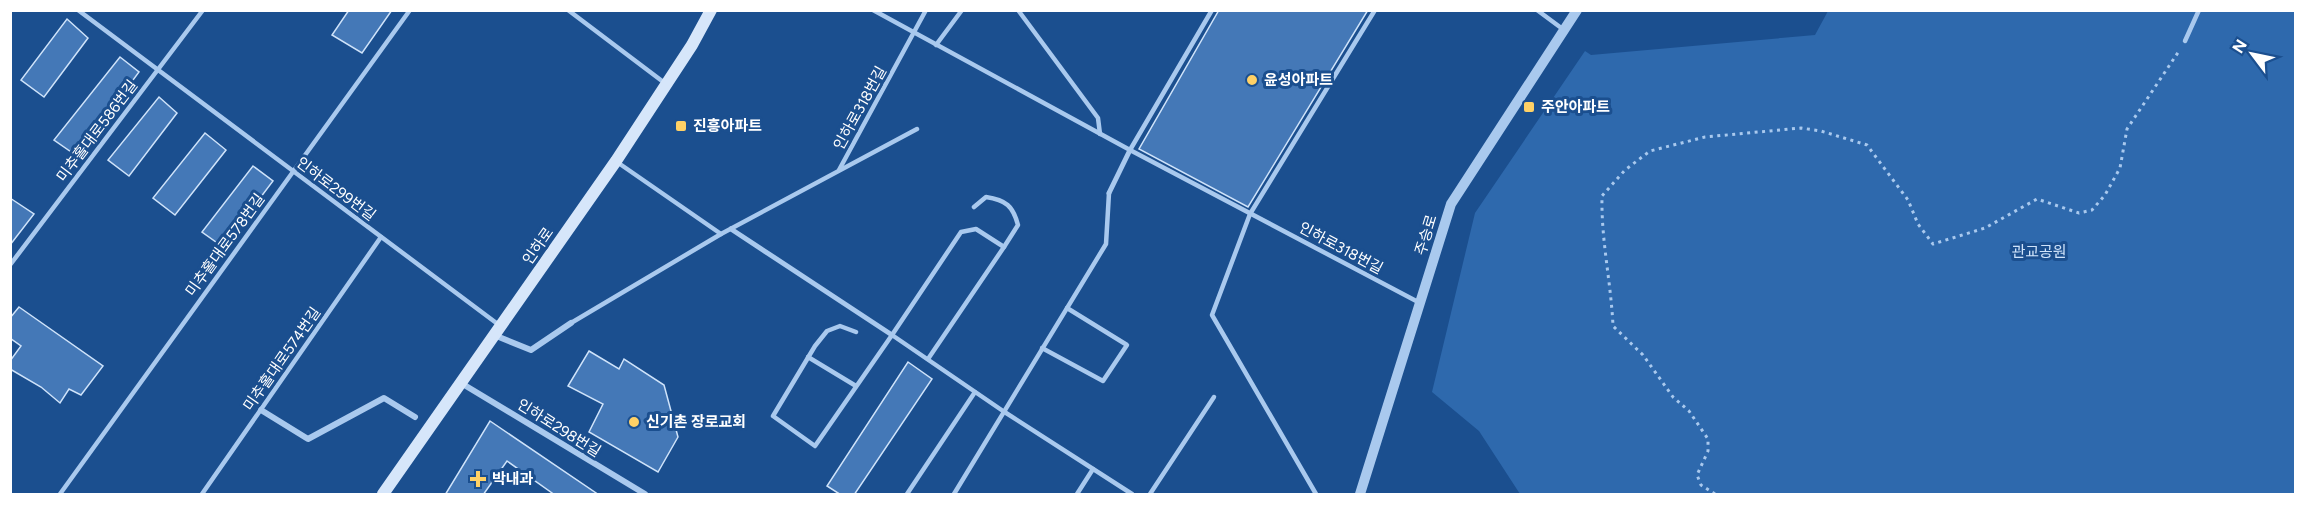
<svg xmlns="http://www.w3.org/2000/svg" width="2306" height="505" font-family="Figtree,'Noto Sans KR',sans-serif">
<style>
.green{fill:#2e69ad}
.building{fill:#4478b7;stroke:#cfe3fa;stroke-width:1.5}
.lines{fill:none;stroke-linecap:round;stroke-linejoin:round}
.path{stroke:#a9c9ee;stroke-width:3;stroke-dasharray:3 4.5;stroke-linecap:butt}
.service{stroke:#a9c9ee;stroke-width:4.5}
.pedestrian{stroke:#a9c9ee;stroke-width:5}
.minor{stroke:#a9c9ee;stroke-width:6}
.tertiary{stroke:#a9c9ee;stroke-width:10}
.secondary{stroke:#d6e6fa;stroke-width:12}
.poi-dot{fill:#ffd166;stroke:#1b4f8f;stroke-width:2}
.labels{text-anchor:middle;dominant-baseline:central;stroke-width:6;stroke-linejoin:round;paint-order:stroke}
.poi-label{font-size:15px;font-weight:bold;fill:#fff;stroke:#1b4f8f;text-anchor:start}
.street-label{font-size:15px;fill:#fff;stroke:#1b4f8f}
.park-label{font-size:15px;fill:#cfe3fa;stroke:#1b4f8f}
</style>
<rect width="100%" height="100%" fill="#1b4f8f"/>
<path class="green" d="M1828,11H2295V494H1520L1479,431L1432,392L1475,213L1585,51L1591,55L1815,35Z"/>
<g class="building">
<path d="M349,10H392L362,53L332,35Z"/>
<path d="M1219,10H1368L1248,207L1139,149Z"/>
<path d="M67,19L88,38L44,97L21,80Z"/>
<path d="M120,57L139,72L77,156L54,140Z"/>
<path d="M159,97L177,113L129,176L108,160Z"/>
<path d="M205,133L226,150L175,215L153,198Z"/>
<path d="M253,166L273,181L223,247L202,232Z"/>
<path d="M10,198L34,214L10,245Z"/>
<path d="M19,307L103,366L81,395L69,389L60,403L41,387L10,369V361L21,346L10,338V318Z"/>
<path d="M589,351L619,369L624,359L664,385L678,437L658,472L589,432L603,404L568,386Z"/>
<path d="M908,362L932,379L854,495H841L827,486Z"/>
<path d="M490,421L599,495H555L507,461L483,495H445Z"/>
</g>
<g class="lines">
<path class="path" d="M1715,494L1701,485L1697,475L1708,451V439L1689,411L1673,397L1643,355L1613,326C1611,282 1601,240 1602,196L1625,170L1650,151L1705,137L1801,128L1821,131L1867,145L1908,200L1918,224L1933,244L1985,228L2037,199L2079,213L2092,210L2105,195L2120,168L2127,129L2179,51"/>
<g class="service">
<path d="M78,10L499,325"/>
<path d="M568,10L666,84"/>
<path d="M873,10L1130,150L1420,303"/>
<path d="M1018,10L1098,118L1100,134"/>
<path d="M1537,10L1564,30"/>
<path d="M2185,41L2199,10"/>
<path d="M936,45L962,10"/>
<path d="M1130,150L1212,10"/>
<path d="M617,162L721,234"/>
<path d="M839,170L926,10"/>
<path d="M974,207L986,197C1006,200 1013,206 1018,225L1004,247"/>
<path d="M10,265L203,10"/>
<path d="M571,323L721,234L917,129"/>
<path d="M856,332L840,326L827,331L815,346L773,416L815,446L892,335L1003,411L1132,494"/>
<path d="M892,335L961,232L976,229L1004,247L928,359"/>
<path d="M1042,348L1103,381L1127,345L1067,308"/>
<path d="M808,357L856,386"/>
<path d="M60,494L410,10"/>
<path d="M202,494L381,237"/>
<path d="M907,494L975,392"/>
<path d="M954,494L1106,244L1109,193"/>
<path d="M1077,494L1093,469"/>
<path d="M1150,494L1214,397"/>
<path d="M1316,494L1212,315L1250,214L1375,10"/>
</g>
<g class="pedestrian">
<path d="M1109,193L1130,150"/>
<path d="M731,229L892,335"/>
</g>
<g class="minor">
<path d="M494,335L531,350L571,323"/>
<path d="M461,383L645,494"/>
<path d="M261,410L308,439L384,398L415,417"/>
</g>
<path class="tertiary" d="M1360,494L1451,204L1577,10"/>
<path class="secondary" d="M383,494L616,161L692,45L711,10"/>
</g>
<g class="poi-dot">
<circle cx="1252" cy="80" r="6"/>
<rect x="1523" y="101" width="12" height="12" rx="3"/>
<rect x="675" y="120" width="12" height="12" rx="3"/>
<circle cx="634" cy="422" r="6"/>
<path d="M475 470h6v6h6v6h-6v6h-6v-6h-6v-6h6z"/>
</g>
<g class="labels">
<g class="poi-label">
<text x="1264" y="80">윤성아파트</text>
<text x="1541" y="107">주안아파트</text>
<text x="693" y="126">진흥아파트</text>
<text x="646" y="422">신기촌 장로교회</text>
<text x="492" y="479">박내과</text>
</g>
<g class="street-label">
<text transform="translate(860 108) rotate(-61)">인하로318번길</text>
<text transform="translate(97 131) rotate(-53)">미추홀대로586번길</text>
<text transform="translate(336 189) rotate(37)">인하로299번길</text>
<text transform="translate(1426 235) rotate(-73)">주승로</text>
<text transform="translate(225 245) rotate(-54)">미추홀대로578번길</text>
<text transform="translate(538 246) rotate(-55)">인하로</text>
<text transform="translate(1341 248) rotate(28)">인하로318번길</text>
<text transform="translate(282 359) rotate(-55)">미추홀대로574번길</text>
<text transform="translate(559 428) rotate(32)">인하로298번길</text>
</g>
<g class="park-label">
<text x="2039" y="252">관교공원</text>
</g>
</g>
<rect width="2306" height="505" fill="none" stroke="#ffffff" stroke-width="24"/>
<g transform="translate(2252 54) rotate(302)" stroke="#1b4f8f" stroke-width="4.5" paint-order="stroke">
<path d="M0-4.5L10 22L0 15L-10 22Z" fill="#ffffff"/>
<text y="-9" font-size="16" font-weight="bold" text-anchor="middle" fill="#ffffff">N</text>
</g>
</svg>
